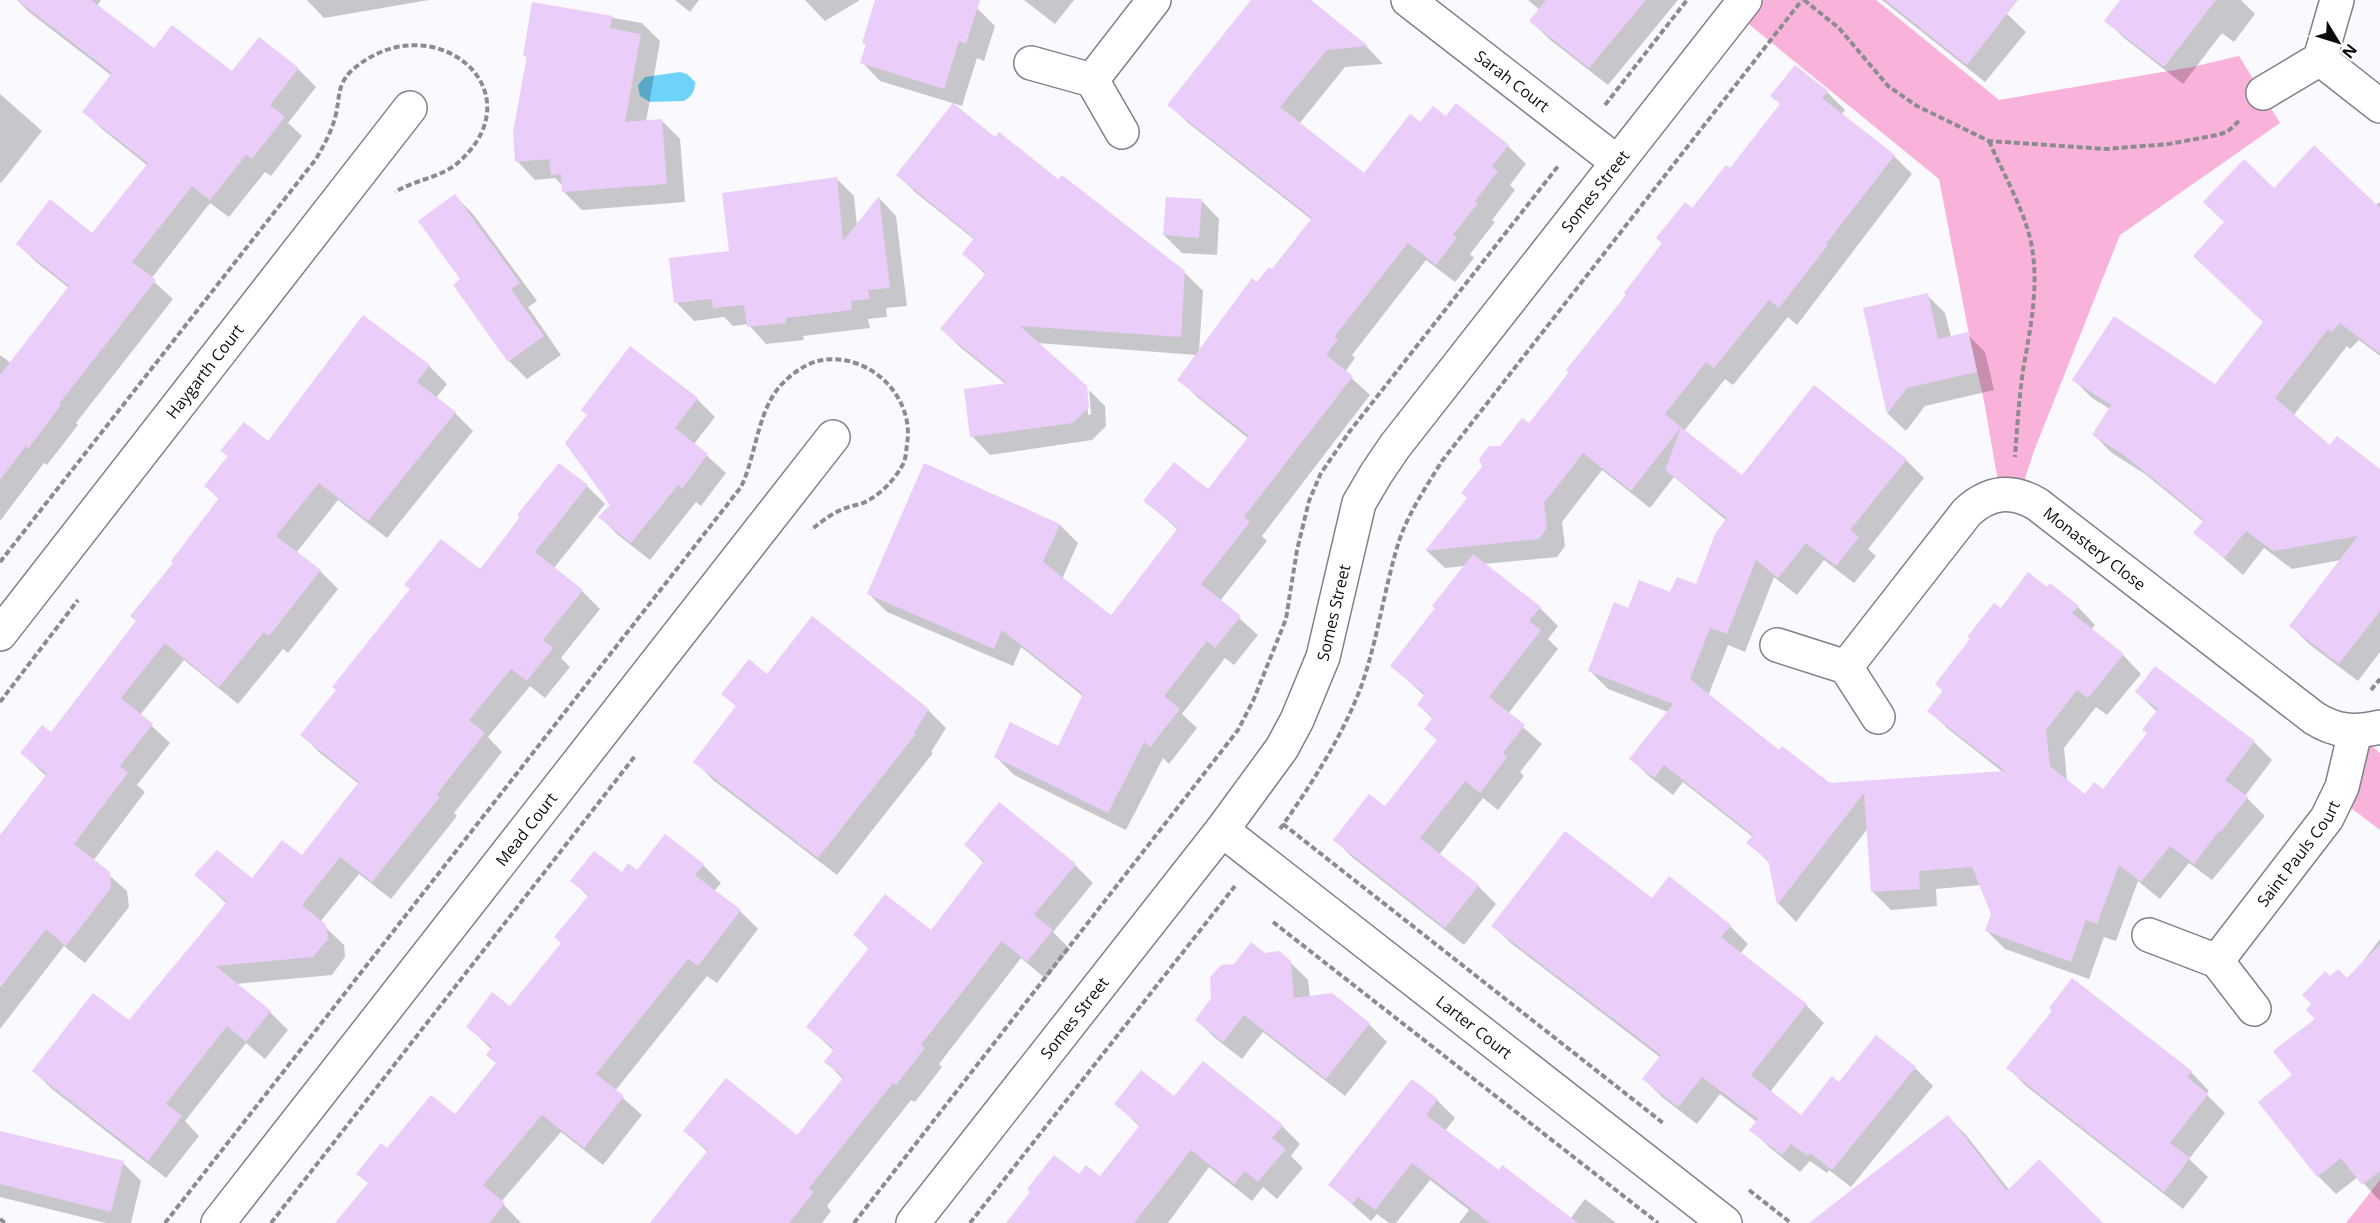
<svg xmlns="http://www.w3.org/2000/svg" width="2380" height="1223" font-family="'Open Sans',sans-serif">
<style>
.green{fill:#f9b2da}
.water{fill:#6ed3fa}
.shadow{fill:#0003}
.building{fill:#eacdf8}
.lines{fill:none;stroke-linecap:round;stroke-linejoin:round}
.minor-casing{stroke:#80808b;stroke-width:36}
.path{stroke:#8c8c90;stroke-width:4;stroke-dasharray:6 3;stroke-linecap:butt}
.minor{stroke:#fff;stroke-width:33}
.labels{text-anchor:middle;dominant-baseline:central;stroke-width:5;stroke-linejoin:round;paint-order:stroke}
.street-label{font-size:16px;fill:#0c0c0f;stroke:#fff}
</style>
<rect width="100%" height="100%" fill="#f9f9fe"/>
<g class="green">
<path d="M1745,0H1876L1999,100L2192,67L2239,56L2280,123L2120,235L2034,451L2019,496L2000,493L1984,401L1969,334L1939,179L1735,13Z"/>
<path d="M2355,732L2380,753V830L2338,798Z"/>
<path d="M2380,1180V1223H2346Z"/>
</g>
<path class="water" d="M680,72L687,74L695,82C695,91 692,96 684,101L650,102L640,96L638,85L645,77Z"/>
<g class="shadow">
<path d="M17,0H101L97,6L154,50L232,74L298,69L316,87L288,123L302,136L271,176L265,172L229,217L210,203L151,279L173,299L76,423L78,425L47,465L44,463L0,521V355L11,363L69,288L36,262L18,244L93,235L148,166L102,129L84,111L112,76L29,12Z"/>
<path d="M307,0H429L324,18Z"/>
<path d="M675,0H699L690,12Z"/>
<path d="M805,0H860L825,21Z"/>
<path d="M877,0H949L977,8L995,26L984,61L977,58L962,106L880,81L862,62L867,46L864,43Z"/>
<path d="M1024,0H1074L1055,24Z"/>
<path d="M1255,0H1309L1367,47L1383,64L1345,67L1299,124L1364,175L1420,124L1446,118L1508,146L1526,164L1510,185L1515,190L1492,220L1495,222L1470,254L1474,258L1455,282L1426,260L1352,355L1355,358L1345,372L1370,395L1262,536L1267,541L1220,601L1258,635L1234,665L1225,658L1182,714L1197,728L1169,764L1163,758L1126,830L1014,775L995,756L1059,748L1084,697L1021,647L1013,666L887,612L869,594L925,465L1060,525L1078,543L1062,579L1111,617L1178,530L1145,500L1208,491L1249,439L1197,397L1179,379L1197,355L1037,343L1086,387L1088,415L1091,414L1089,390L1105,406L1106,426L1092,440L990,455L972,436L1007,385L960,347L942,329L986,275L964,254L975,240L916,193L898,175L996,139L1058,181L1184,272L1203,291L1199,352L1257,284L1273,271L1312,220L1187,122L1169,104Z"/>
<path d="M1528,0H1678L1608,85L1549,39L1531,21L1540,10Z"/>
<path d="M1882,0H2014L2005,12L2026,32L1985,82Z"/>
<path d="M2122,0H2241L2255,14L2234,42L2222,33L2183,84L2124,38L2106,20Z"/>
<path d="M533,4L642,23L660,41L646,122L662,121L680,139L685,202L582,210L564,192L563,186L555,178L535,180L517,161L528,58L524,55Z"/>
<path d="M1827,92L1845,110L1841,115L1894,156L1912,174L1797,325L1788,317L1733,385L1725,379L1684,431L1742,477L1814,387L1906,460L1924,478L1868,549L1876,556L1854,583L1824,560L1797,595L1774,577L1745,652L1728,645L1708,696L1779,752L1829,785L2004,773L1947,728L1929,710L2001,610L2047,589L2078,607L2095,625L2091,630L2123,655L2141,674L2107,715L2096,707L2064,748L2067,781L2085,796L2103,791L2148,734L2157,712L2137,692L2254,742L2272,760L2245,796L2265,816L2212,880L2189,863L2160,899L2138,881L2116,941L2104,937L2089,979L2005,949L1987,931L1993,914L1981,885L1936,889L1937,906L1891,910L1873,892L1868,828L1796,922L1779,904L1771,864L1748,843L1753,837L1683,782L1673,795L1650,777L1631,759L1668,712L1608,689L1590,671L1629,610L1697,586L1727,521L1674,477L1650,508L1602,470L1562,522L1565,546L1557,557L1484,564L1540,608L1558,626L1548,639L1558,649L1508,714L1542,744L1520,772L1524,776L1498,810L1483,798L1439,855L1478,886L1496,904L1464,945L1353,858L1335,840L1385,809L1438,741L1425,729L1433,719L1419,705L1425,696L1392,666L1437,609L1465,566L1445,568L1427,551L1468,498L1501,447L1529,425L1692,210L1730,170Z"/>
<path d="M0,94L42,131L1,183L0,182Z"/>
<path d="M836,178L854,196L857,226L879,198L896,216L907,306L886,308L887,317L868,319L870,328L803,336L804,340L766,344L748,324L733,326L724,317L694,321L676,302L730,252Z"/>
<path d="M2274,190L2375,206L2379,202L2380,204V356L2359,340L2350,349L2347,346L2293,416L2330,447L2380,474V652L2358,681L2309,644L2291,626L2341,560L2292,569L2264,548L2243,575L2195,533L2204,522L2145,474L2112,453L2094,435L2110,409L2092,398L2074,380L2215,386L2265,323Z"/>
<path d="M455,196L473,214L537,301L528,307L561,355L527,379L509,361L462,280Z"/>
<path d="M1201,200L1219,219L1217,255L1182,253L1164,235Z"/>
<path d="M1927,295L1945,313L1951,337L1967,334L1985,352L1994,390L1925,406L1906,431L1888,414L1864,309Z"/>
<path d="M429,366L447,384L436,398L455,413L473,431L387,538L338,500L296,553L320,571L338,589L288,653L283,649L238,704L184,660L140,715L170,743L137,785L145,792L93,861L127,891L129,907L85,963L64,946L0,1029V837L47,777L22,753L51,735L137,622L174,563L220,500L206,486L229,457L222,450L268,443Z"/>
<path d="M697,399L715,417L694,444L726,473L701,506L696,502L650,560L618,535L600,517L612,506L589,416Z"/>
<path d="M559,465L587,486L605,504L554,568L582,591L600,609L561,658L570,667L545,698L530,686L488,737L502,752L454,813L457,816L391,899L359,874L320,922L344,945L345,957L332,975L235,984L270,1012L288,1030L265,1059L246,1043L185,1121L199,1136L166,1178L52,1089L34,1071L129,1023L227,904L196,875L252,880L302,857L359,784L320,753L302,735L480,571Z"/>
<path d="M767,676L928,710L946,728L931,752L933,753L837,875L713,780L695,761L737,707L723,694Z"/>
<path d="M966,845L1075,865L1093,883L1053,932L1070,949L1046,979L1021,958L939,1064L942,1067L915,1102L911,1100L827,1206L831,1211L822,1223H652L709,1153L685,1131L797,1137L844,1080L826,1062L834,1051L808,1027L870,950L855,935L931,932L984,863Z"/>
<path d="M703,865L721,883L714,891L740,911L758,929L717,983L707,976L615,1091L642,1115L603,1165L561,1132L501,1202L521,1223H345L369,1184L358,1174L387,1150L456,1117L497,1064L492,1050L468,1026L511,1009L563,943L589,897L572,881Z"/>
<path d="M1652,900L1730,926L1748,944L1740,954L1806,1005L1824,1023L1770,1092L1801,1117L1839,1084L1915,1068L1933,1086L1851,1187L1829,1170L1827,1173L1810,1161L1800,1172L1769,1147L1751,1129L1757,1122L1720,1094L1697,1124L1662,1097L1644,1079L1661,1058L1512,944L1493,926Z"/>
<path d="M2380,939V1201L2358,1177L2336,1194L2318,1176L2294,1076L2317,1019L2330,978L2348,981Z"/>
<path d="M1265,954L1290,962L1308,980L1310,997L1331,995L1369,1024L1387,1042L1345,1096L1263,1032L1242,1059L1215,1038L1197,1020L1235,965Z"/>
<path d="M2073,980L2191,1072L2209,1091L2206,1094L2225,1113L2189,1159L2208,1177L2183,1209L2026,1086L2008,1068L2054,1011Z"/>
<path d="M1174,1098L1282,1126L1300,1144L1291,1156L1303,1168L1277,1199L1263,1187L1252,1201L1209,1167L1168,1223H1008L1080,1176L1100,1178L1140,1127L1116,1104Z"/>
<path d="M1437,1100L1455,1118L1445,1131L1499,1172L1570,1219L1585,1199L1616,1223H1459L1469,1210L1430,1180L1396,1223H1389L1377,1214L1371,1221L1330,1185Z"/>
<path d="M1948,1117L1966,1135L2010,1191L2101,1223H1838Z"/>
<path d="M0,1132L123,1163L141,1181L131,1223H106L0,1197Z"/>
</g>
<g class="building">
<path d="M17,0H91L154,48L172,25L232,71L259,37L299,68L270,105L285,117L252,159L246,155L210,200L192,186L132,262L156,280L59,404L61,405L28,449L26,446L0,480V375L69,286L16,244L50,199L92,233L148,163L82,112L112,73Z"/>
<path d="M875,0H980L966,44L959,41L944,89L860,63L866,44L862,43Z"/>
<path d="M1251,0H1311L1368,46L1327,50L1280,107L1364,173L1410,114L1420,122L1433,106L1446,116L1456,103L1509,145L1492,166L1498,171L1475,201L1478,203L1453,235L1457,238L1436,265L1408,243L1335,336L1338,339L1326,355L1353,376L1244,517L1250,522L1201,584L1241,616L1215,648L1207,641L1164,696L1180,709L1150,747L1144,742L1108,813L994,757L1010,722L1058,746L1083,694L1002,630L994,649L867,594L924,463L1060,524L1043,562L1111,615L1178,528L1143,501L1174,462L1208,489L1249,436L1177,380L1252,278L1257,282L1269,267L1272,269L1312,218L1167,105Z"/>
<path d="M1546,0H1646L1589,68L1529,21Z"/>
<path d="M1885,0H2018L1967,65Z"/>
<path d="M2120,0H2216L2164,67L2104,21Z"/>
<path d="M532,2L613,16L610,28L641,34L625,122L662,119L667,184L562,192L561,174L551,175L549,159L515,162L513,132L527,56H523Z"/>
<path d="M1795,65L1828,91L1822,98L1895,155L1826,244L1828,245L1779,308L1769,300L1714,368L1706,362L1665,414L1681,427L1631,491L1583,453L1544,503L1547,528L1539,539L1425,551L1467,498L1461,493L1482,467L1479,459L1489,446H1500L1522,418L1529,423L1569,373L1566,370L1626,295L1624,293L1662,243L1656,238L1685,202L1692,208L1726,165L1730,168L1780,104L1770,96Z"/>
<path d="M953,103L995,137L999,132L1058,179L1062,175L1185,271L1181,337L1020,326L1087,386L1089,407L1073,423L970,437L964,389L1007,383L940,329L986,273L962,254L974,238L896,175Z"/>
<path d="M2314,145L2380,208V354L2340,323L2331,332L2328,329L2275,398L2330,445L2337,436L2380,469V611L2339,664L2289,626L2358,536L2273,551L2246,531L2224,558L2193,533L2204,520L2125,456L2092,435L2111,405L2072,380L2114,316L2215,384L2263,322L2193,256L2224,222L2203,202L2244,159L2274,188Z"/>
<path d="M837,177L843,241L879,196L890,288L868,290L870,299L851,301L852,310L786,318V323L747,327L744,305L713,308L712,299L674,303L669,258L729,251L722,193Z"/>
<path d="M455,194L520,283L511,289L544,336L508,362L453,285L460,279L418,221Z"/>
<path d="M1166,197L1202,199L1199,238L1163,235Z"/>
<path d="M1928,293L1938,339L1968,332L1977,372L1907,388L1887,414L1863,308Z"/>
<path d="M363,315L430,365L417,382L456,412L368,521L319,483L276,536L321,570L269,636L264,632L219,687L165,643L121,698L153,724L120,766L128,773L74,844L110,872L111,888L66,946L46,929L0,988V835L47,774L20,753L42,725L51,732L136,621L130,616L173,563L171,561L219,498L204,486L228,456L220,451L244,422L268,441Z"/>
<path d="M630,346L698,398L675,428L708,454L682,489L678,485L631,543L598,517L610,505L565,443L587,415L581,410Z"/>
<path d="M1814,385L1907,459L1850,530L1859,537L1836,566L1806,543L1778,578L1756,560L1727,634L1710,628L1690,679L1779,750L1782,746L1830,783L2005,771L1927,711L1943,691L1935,684L1970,639L1967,637L1994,603L2001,608L2028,572L2047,587L2050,583L2079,606L2072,613L2124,654L2088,698L2077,690L2046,730L2050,766L2085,794L2094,782L2103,789L2147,733L2142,730L2158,709L2135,692L2155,666L2255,741L2225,780L2248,797L2221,832L2219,831L2194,864L2170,846L2141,882L2119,865L2097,924L2086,920L2071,962L1985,931L1991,914L1972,867L1919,871L1920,889L1871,892L1864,793L1777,905L1768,860L1746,843L1753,835L1664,765L1654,778L1629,759L1673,704L1588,671L1614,602L1628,608L1639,580L1670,592L1677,577L1696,584L1715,534L1727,518L1665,470L1681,427L1742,475Z"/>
<path d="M559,463L588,485L535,552L583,590L543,640L553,648L527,681L511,669L469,720L485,733L437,794L440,797L372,882L340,857L302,905L326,925L328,939L313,957L216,966L271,1011L246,1042L227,1026L166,1104L182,1116L148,1161L32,1071L93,993L129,1020L227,902L194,875L217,850L252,878L282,840L302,855L359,782L300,735L336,690L332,687L410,589L404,585L441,539L480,569L520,518L517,515Z"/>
<path d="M1473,554L1541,607L1529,621L1541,630L1489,697L1525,725L1503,753L1507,757L1480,793L1465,781L1420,838L1479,885L1445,928L1333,840L1369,794L1385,806L1437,740L1424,729L1433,717L1417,705L1425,694L1390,666L1435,608L1432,606Z"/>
<path d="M812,616L929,709L914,733L916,734L818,858L693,762L736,706L721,694L749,659L767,674Z"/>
<path d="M999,802L1076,864L1034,915L1053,930L1027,962L1002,941L921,1045L925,1048L896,1085L893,1083L809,1188L814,1192L789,1223H650L708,1150L683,1131L726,1078L797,1135L844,1077L824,1062L834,1049L806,1027L869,948L853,935L885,894L931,930L984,861L964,845Z"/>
<path d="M1565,831L1652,898L1669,876L1731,925L1721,937L1807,1004L1751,1075L1801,1115L1832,1076L1839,1082L1876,1035L1916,1067L1832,1170L1810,1153L1808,1156L1791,1144L1782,1155L1749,1130L1758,1119L1702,1077L1678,1107L1642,1079L1661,1055L1491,926Z"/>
<path d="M665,834L704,864L695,875L741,910L698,966L688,959L596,1074L624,1096L584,1148L542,1115L483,1185L505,1203L489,1223H335L368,1183L356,1174L381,1143L387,1148L431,1095L455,1114L496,1063L486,1055L492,1047L466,1027L492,992L510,1006L561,943L554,937L589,895L570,881L594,851L622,872L628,863L637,870Z"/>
<path d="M1251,942L1265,953L1279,951L1291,961L1294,998L1332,993L1370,1023L1326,1079L1244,1015L1223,1042L1195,1020L1211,998L1210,977L1221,965L1234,964Z"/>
<path d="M2380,944V1171L2362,1185L2341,1158L2317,1177L2258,1102L2292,1075L2273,1051L2315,1019L2306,1010L2311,1004L2302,995L2325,971L2330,976L2338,969L2347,978Z"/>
<path d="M2072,978L2192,1071L2187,1077L2208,1094L2170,1143L2190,1158L2164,1192L2006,1068L2052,1011L2049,1008Z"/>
<path d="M1203,1061L1283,1125L1272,1138L1286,1149L1258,1182L1245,1171L1234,1184L1191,1150L1134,1223H1006L1030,1192L1027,1189L1054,1155L1079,1174L1086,1165L1100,1176L1140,1125L1114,1104L1141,1070L1174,1096Z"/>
<path d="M1412,1079L1438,1099L1426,1115L1499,1170L1502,1165L1578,1223H1490L1412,1163L1375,1210L1358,1197L1352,1204L1328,1185Z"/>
<path d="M1948,1115L2007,1191L2039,1159L2103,1223H1809Z"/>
<path d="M0,1131L124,1161L111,1212L0,1184Z"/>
</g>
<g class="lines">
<g class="minor-casing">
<g id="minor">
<path id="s1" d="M1408,0L1617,162"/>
<path d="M2320,59L2380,106"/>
<path d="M1031,63L1092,80L1122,132"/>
<path d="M1092,80L1154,0"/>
<path d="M2263,93L2320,59L2337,0"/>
<path id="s2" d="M0,634L410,108"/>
<path d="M1777,645L1846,667L1878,717"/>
<path id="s3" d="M1846,667L1967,512C1989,492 2011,489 2037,504L2314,718C2336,732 2355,733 2380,727"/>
<path id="s4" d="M1222,830L1725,1223"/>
<path d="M2149,935L2217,961L2254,1009"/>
<path id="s5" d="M2217,961L2327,818L2342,787L2355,732"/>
<path id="s6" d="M218,1223L833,437"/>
<path id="s7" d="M913,1223L1222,830L1282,748L1297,720L1323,657L1359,503L1376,474L1395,446L1745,0"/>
</g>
</g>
<g class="path">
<path d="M1804,0L1839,28L1888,86L1917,106L1989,141L2106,149L2169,144L2217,135L2227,132L2239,121"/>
<path d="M1605,105L1687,0"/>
<path d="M1989,141C2002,171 2020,202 2029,234C2041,279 2031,325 2023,370C2019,399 2017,428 2015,457"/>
<path d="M0,562L316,159C324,145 332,131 336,114C340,96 337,87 350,72C429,0 539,88 460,161C442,178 416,179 395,192"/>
<path d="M2371,690L2380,679"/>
<path d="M0,702L78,600"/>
<path d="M1283,824L1663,1123"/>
<path d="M1280,829C1311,785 1342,737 1361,687C1378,639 1384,589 1399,541C1409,512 1426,487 1442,461L1802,0"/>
<path d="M1273,922L1658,1223"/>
<path d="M1749,1190L1791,1223"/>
<path d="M0,1219L5,1223"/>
<path d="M165,1223L741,487C757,454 757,408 784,382C794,372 808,362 823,360C870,353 915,397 907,444C906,451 906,460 902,466C894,480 882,493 867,501C861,505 853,505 846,508C833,512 821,522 811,530"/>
<path d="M271,1223L635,756"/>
<path d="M854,1223L1238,730L1253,701L1286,619L1297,550L1309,501L1321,473L1350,431L1559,165"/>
<path d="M970,1223L1235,886"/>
</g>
<use href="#minor" class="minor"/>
</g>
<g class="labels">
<g class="street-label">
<text stroke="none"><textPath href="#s1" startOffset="132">Sarah Court</textPath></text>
<text stroke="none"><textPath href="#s7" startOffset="1251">Somes Street</textPath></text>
<text stroke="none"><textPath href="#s2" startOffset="333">Haygarth Court</textPath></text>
<text stroke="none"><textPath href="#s3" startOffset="346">Monastery Close</textPath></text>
<text stroke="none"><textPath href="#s7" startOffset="747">Somes Street</textPath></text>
<text stroke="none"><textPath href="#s6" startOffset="500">Mead Court</textPath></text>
<text stroke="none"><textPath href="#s5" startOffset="135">Saint Pauls Court</textPath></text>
<text stroke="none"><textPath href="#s7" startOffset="261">Somes Street</textPath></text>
<text stroke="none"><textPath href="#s4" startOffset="320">Larter Court</textPath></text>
</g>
</g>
<g transform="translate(2338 42) rotate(128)" stroke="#ffffff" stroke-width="4.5" paint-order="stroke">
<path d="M0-4.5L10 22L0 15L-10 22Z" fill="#0c0c0f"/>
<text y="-9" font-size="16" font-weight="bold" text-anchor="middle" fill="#0c0c0f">N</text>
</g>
</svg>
